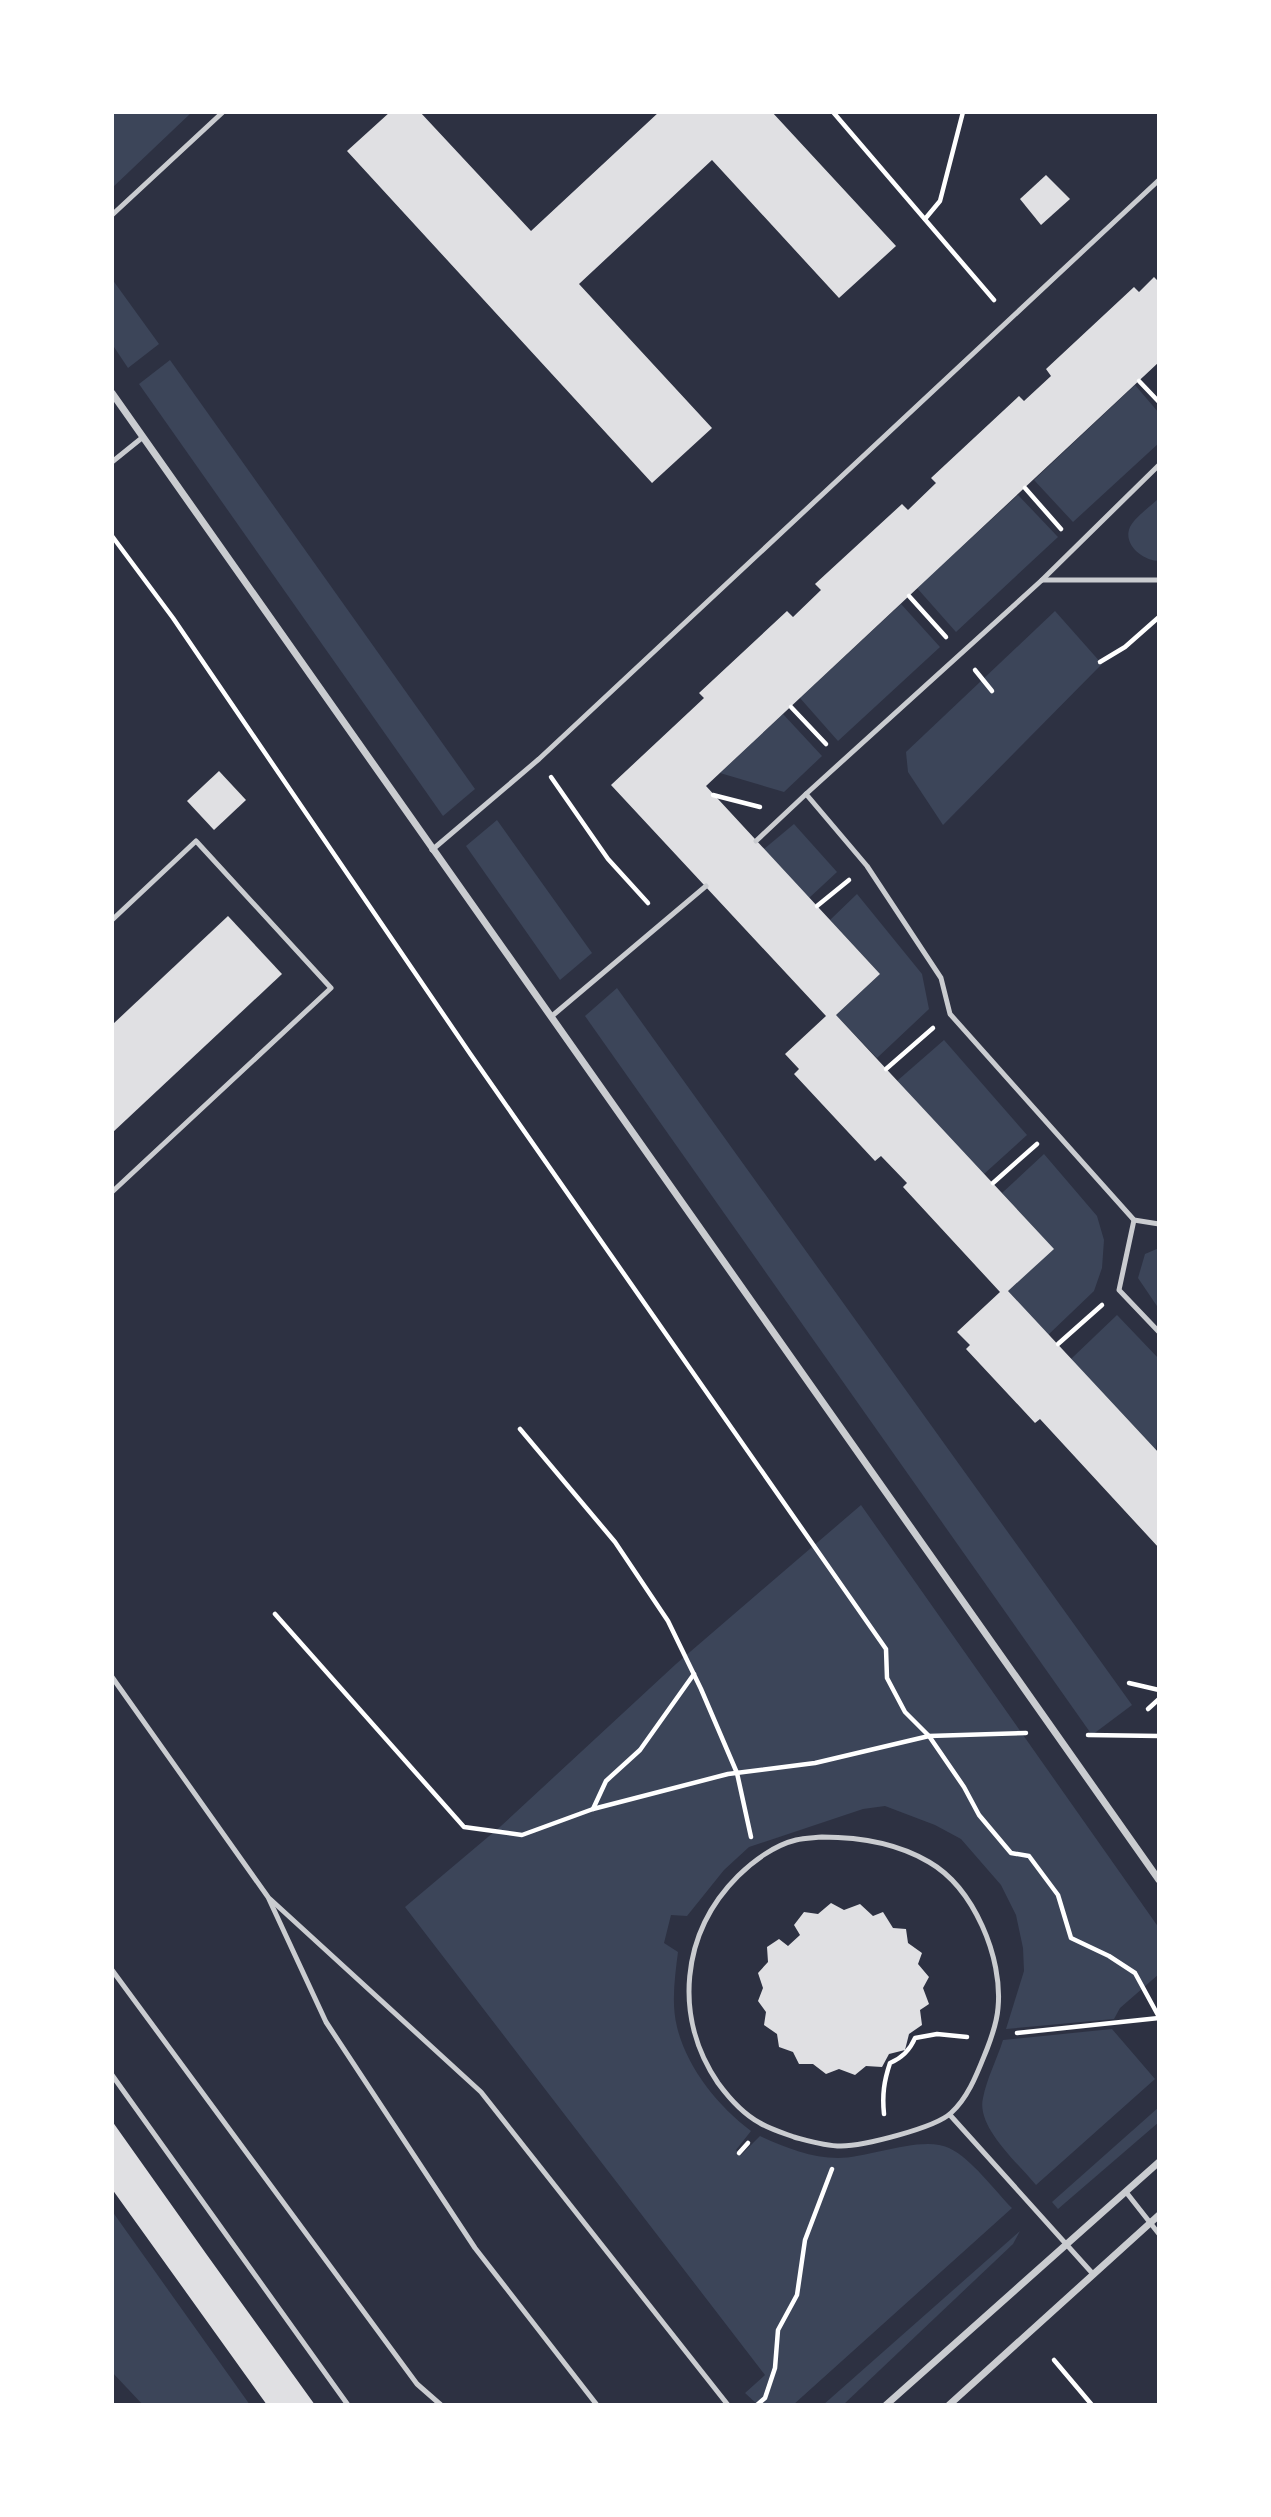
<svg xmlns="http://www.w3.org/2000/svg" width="1271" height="2517" font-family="'IBM Plex Sans',sans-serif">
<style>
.green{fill:#3c4559}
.building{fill:#e0e0e3}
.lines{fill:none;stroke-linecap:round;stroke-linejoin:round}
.path{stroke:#fff;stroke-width:4.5}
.service{stroke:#caccd0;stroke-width:5}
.minor{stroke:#caccd0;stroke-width:7}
</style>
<rect width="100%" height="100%" fill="#2d3142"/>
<g class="green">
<path d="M112,112H192L112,188Z"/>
<path d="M112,279L159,344L128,368L112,344Z"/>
<path d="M170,360L475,789L443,816L139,384Z"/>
<path d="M1135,385L1159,413V443L1073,522L1034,480Z"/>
<path d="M1018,495L1058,537L956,632L917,588Z"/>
<path d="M1159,498V561C1144,561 1122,545 1130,527C1135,517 1151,506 1159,498Z"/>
<path d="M901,604L940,647L838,741L800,698Z"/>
<path d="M1055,611L1102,664L943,825L908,772L906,752Z"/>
<path d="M783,714L822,756L784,792L720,773Z"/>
<path d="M497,820L592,953L560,980L466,846Z"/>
<path d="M794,824L837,872L809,898L764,849Z"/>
<path d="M857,894L922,974L929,1009L877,1058L836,1015L880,974L830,920Z"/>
<path d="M617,988L1132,1705L1092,1735L585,1016Z"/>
<path d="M944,1040L1027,1135L984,1174L897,1081Z"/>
<path d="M1044,1154L1097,1216L1104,1240L1102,1268L1094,1291L1048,1335L1008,1291L1053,1249L1002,1193Z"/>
<path d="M1159,1248V1309L1138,1278L1145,1254Z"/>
<path d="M1117,1315L1159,1359V1415L1156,1450L1071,1359Z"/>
<path d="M861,1505L1159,1928V1974L1120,2008L1114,2019L1006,2029L1024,1971L1023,1948L1016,1915L1001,1885L961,1839L935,1825L885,1806L863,1809L749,1847L724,1870L687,1916L671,1915L664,1943L678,1952C675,1976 671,2003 677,2027C687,2068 718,2106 751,2131L736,2150L741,2155L760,2136C784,2147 811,2158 838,2158C869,2158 922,2135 949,2148C971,2158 995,2191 1012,2208L793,2405H758L745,2393L765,2375L405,1907L501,1826L676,1664Z"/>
<path d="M1112,2029L1155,2079L1036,2185C1018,2163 976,2127 983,2098C987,2078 997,2059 1003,2040Z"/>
<path d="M1159,2107V2122L1058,2209L1052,2202Z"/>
<path d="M112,2211L250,2405H143L112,2372Z"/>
<path d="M1020,2231L1013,2244L843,2405H823Z"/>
</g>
<g class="building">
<path d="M390,112H420L531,231L659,112H772L896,246L839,298L712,160L579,284L712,428L652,483L347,151Z"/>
<path d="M1046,175L1070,199L1041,225L1020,199Z"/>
<path d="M1154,277L1159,282V362L706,786L880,974L836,1015L1054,1249L1008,1291L1159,1453V1548L1040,1419L1035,1423L966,1349L970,1345L957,1332L1000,1292L903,1187L907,1183L881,1156L875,1161L794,1074L799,1069L785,1054L826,1016L611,785L704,698L699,693L787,611L793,617L821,590L815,584L902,504L908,510L936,483L931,478L1019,396L1024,401L1051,376L1046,369L1134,287L1139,292Z"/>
<path d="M219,771L246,800L214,830L187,801Z"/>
<path d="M228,916L282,974L112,1133V1025Z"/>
<path d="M831,1903L844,1910L860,1904L873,1916L883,1912L893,1928L906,1929L908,1943L922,1953L918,1964L929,1977L923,1988L929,2004L920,2010L922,2025L909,2034L905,2050L889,2054L882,2067L866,2066L855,2075L839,2069L826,2074L813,2064H799L793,2052L779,2047L777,2034L764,2025L766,2012L758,2001L763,1988L758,1973L768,1962L767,1947L779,1939L788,1946L800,1935L794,1925L804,1912L818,1914Z"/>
<path d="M112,2121L207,2255L315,2405H267L112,2189Z"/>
</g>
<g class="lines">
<g class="path">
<path d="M833,112L994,300"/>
<path d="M925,219L940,201L963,112"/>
<path d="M1139,381L1159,402"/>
<path d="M1025,488L1061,529"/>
<path d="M112,536L173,618L471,1055L886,1649L887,1678L905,1712L929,1736L964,1787L979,1815L1011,1853L1029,1856L1058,1895L1071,1938L1109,1956L1135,1973L1159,2017"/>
<path d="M909,596L946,637"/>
<path d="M1100,662L1125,647L1159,617"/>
<path d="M975,670L992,691"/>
<path d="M791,707L826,744"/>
<path d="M551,777L608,859L648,903"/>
<path d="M713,795L760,807"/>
<path d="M817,906L849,880"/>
<path d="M886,1069L933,1028"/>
<path d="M993,1183L1037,1144"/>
<path d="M1058,1344L1102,1305"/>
<path d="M520,1429L615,1542L668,1621L701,1689L737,1773L751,1837"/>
<path d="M275,1614L464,1827L522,1835L593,1809L728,1774L815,1763L929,1736L1026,1733"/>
<path d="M1129,1683L1159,1690"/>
<path d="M1148,1709L1159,1699"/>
<path d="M1088,1735L1159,1736"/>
<path d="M593,1809L606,1781L640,1750L694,1674"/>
<path d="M1017,2033L1159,2018"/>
<path d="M884,2114C882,2095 884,2081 890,2063C902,2058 910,2050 915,2038L937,2034L967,2037"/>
<path d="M739,2153L748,2143"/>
<path d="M1054,2360L1092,2405"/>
<path d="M757,2405L765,2398L775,2368L778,2330L797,2295L805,2240L832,2169"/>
</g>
<g class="service">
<path d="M112,215L223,112"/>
<path d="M112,462L143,437"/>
<path d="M1042,580L1159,465"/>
<path d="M1159,580H1042L806,794L867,866L941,978L950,1014L1134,1220L1159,1224"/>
<path d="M756,841L806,794"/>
<path d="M432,850L539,759L1159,180"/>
<path d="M112,920L196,841L331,988L112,1192"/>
<path d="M552,1016L706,886"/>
<path d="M1134,1220L1119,1290L1159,1332"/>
<path d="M112,1677L268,1897L326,2022L475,2248L597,2405"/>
<path d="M822,1837C859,1837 897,1843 929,1862C974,1888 1003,1958 998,2008C997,2022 992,2036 987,2049C978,2071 969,2097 951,2113C935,2128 863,2146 841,2146C825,2146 809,2141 794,2137C783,2133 770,2129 760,2123C743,2114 729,2098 718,2083C673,2017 681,1933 738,1876C753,1861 775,1845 796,1840C804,1838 813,1838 822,1837Z"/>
<path d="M270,1899L481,2092L728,2405"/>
<path d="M112,1970L417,2384L441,2405"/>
<path d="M112,2075L348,2405"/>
<path d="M950,2115L1093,2274"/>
<path d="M1126,2192L1159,2234"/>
</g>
<g class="minor">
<path d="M112,393L1159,1880"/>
<path d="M886,2405L1159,2162"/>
<path d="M949,2405L1159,2215"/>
</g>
</g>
<rect width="1271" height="2517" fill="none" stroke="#ffffff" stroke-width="228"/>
</svg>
